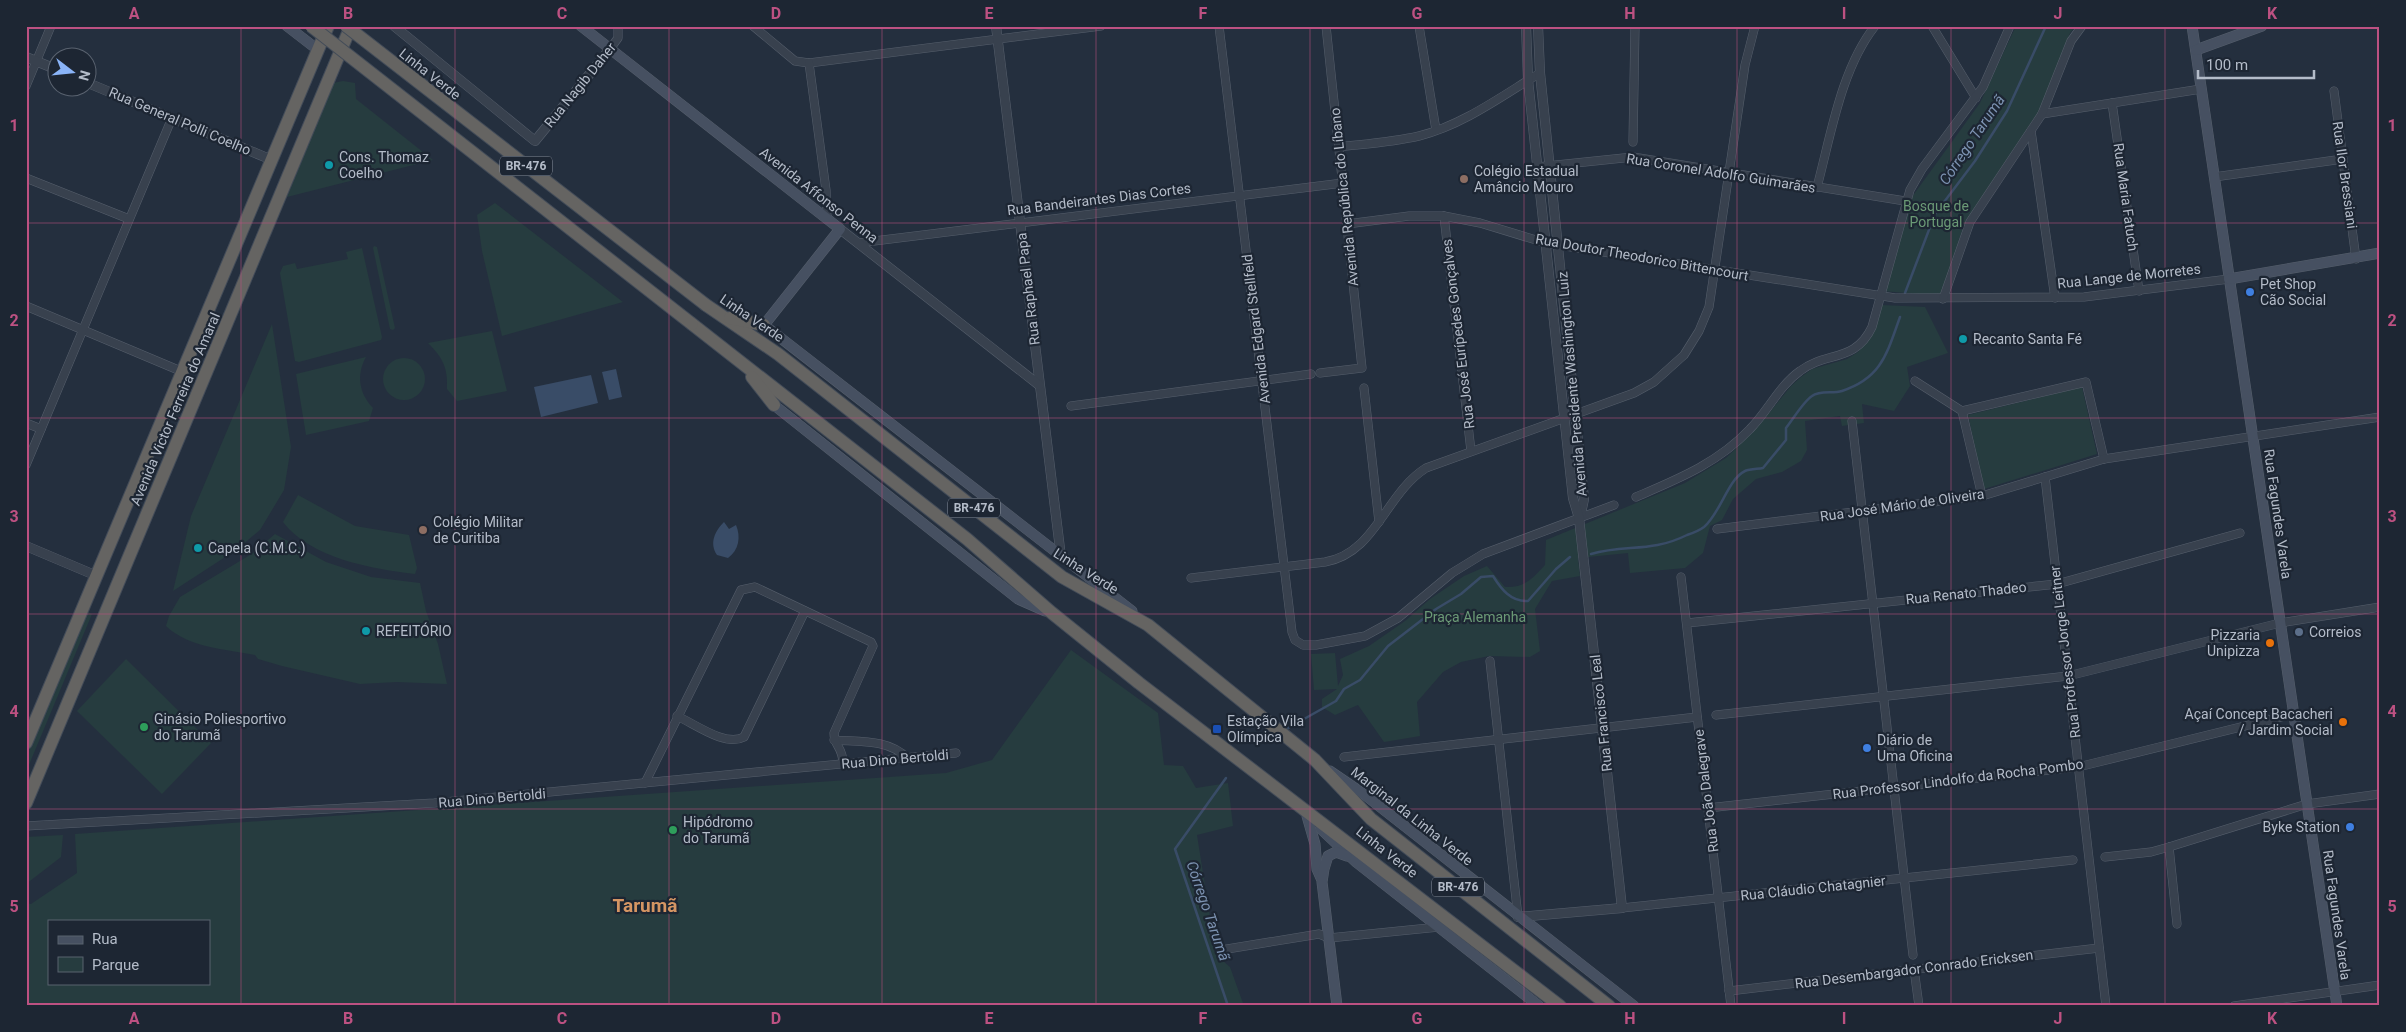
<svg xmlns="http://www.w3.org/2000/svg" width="2406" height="1032" font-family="Roboto,sans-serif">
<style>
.green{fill:#263c3f;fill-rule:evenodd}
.water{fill:#394c67}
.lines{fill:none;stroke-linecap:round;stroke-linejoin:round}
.stream{stroke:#394c67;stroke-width:2.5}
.minor-casing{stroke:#565f6c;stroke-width:9}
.tertiary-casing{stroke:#565f6c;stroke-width:10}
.secondary-casing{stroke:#565f6c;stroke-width:11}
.trunk-casing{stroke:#434c59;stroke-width:14}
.minor{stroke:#38414e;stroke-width:8}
.tertiary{stroke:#38414e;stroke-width:9}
.secondary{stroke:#465061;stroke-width:10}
.trunk{stroke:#656462;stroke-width:12}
.trunk-bridge-casing{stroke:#434c59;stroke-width:14;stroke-linecap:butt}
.trunk-bridge{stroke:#656462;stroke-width:12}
.grid{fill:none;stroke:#bd5182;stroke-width:1;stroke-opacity:0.55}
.culture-dot{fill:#0f9aa8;stroke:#1d2633;stroke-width:2}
.education-dot{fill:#8d6e63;stroke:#1d2633;stroke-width:2}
.shop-dot{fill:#3f7fe0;stroke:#1d2633;stroke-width:2}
.service-dot{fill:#5c6f8a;stroke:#1d2633;stroke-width:2}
.food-dot{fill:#e8710a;stroke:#1d2633;stroke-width:2}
.leisure-dot{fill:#2e9e5b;stroke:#1d2633;stroke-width:2}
.transit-dot{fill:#1a4fb4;stroke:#1d2633;stroke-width:2}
.labels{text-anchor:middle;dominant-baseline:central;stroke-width:4.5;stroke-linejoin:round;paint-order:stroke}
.shield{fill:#1d2633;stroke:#878f9c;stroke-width:1}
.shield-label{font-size:12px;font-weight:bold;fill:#b4bcc9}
.street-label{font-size:14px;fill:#b4bcc9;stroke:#1d2633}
.poi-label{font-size:14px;fill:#b4bcc9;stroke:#1d2633;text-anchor:start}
.park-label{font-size:14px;fill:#6b9a76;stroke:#1d2633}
.water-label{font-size:15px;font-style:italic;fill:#7c92b1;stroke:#1d2633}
.district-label{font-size:19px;font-weight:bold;fill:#d59563;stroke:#1d2633}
.neatline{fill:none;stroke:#bd5182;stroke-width:2}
.grid-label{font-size:16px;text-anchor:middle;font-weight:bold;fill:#bd5182}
</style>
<rect width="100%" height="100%" fill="#242f3e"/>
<g class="green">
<path d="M2016,26H2076L2070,33L2037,116L1964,225L1940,296L1883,291L1909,201L1980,103Z"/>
<path d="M343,81L355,83L356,99L433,160L287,197L333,83Z"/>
<path d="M495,203L623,302L502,336L482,251L477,215Z"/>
<path d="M374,246L377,247L395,328L393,330L390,329L373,248Z"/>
<path d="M362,248L382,337L381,340L299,362L295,361L280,273L283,266L295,263L297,269L348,259L346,252Z"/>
<path d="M1881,305L1925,307L1948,353L1907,367L1910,386L1894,411L1862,404L1864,423L1842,426L1840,416L1805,421L1807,450L1801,461L1782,472L1756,479L1733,499L1722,520L1710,526L1703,553L1685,568L1630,573L1628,553L1578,558L1580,576L1552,581L1535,609L1540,651L1530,657L1489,656L1461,662L1443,672L1417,702L1420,736L1384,742L1358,705L1335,715L1322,707V699L1337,689L1314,690L1311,654L1335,653L1338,686L1343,675L1340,659L1369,646L1405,621L1430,599L1464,576L1487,566L1505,587C1524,588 1532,579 1545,565L1546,540L1685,483L1726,458L1757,428L1791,386L1801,377L1812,369L1847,359L1858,352L1877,324Z"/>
<path d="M272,324L291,447L284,490L260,530L236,550L173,591L191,516Z"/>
<path d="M492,331L507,391L457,401L447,389C448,368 443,358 428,343Z"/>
<path d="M366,357C356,375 359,393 373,408L369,421L306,435L296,374Z"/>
<circle cx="404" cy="379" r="21"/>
<path d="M2082,387L2097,454L1984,489L1968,415Z"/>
<path d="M298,495L355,526L409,535L417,568L415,574C372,569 310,558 283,522Z"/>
<path d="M275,534L326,562L371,577L420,583L426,611L438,644L447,684L397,682L360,684L282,666L258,659L255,655C225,649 189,648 166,626L169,616L180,597L250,555Z"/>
<path d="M88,612L92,614L26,772V755Z"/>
<path d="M1071,650L1158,713L1164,765L1183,766L1196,788L1228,783L1233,826L1197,835L1216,955L1230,967L1244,1006H26V903L31,904L77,873L75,834L946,773L992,760ZM49,921H209V983H49Z"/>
<path d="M126,659L211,743L162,794L77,711Z"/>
<path d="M63,835L61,857L26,884V837Z"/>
</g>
<g class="water">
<path d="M616,369L622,397L609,400L602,372Z"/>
<path d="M591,375L598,403L541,417L534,387Z"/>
<path d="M724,522L729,529L736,525C741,537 739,550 728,558L717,555C709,543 715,531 724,522Z"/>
</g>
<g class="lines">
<g class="stream">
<path d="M1905,293L1935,214L1975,161L2007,111L2046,26"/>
<path d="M1591,554C1626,544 1651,553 1687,535C1693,533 1700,530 1704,527C1720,514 1728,479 1745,471C1750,469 1758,469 1763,468L1786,440V428C1794,418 1803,402 1812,396C1820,390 1833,394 1842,391C1882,378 1887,353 1900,317"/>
<path d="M1288,728L1336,701L1344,689L1360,680L1388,646L1436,609L1461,594L1481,577L1493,576C1501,589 1511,602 1528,601L1556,569L1570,557"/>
<path d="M1226,778L1175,849L1228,1006"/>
</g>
<g class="minor-casing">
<g id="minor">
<path d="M753,26L795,61L809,63L1101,26"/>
<path d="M1219,26L1292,632L1295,640L1303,645H1316L1365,636L1398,618L1452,573L1483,554L1614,505"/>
<path d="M1419,26L1436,130"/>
<path d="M1932,26L1976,98"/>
<path d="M610,49L618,38V26"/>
<path d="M809,63L826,190L827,219"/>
<path d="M26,86L51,26"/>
<path d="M2334,91L2356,259"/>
<path d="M2112,103L2139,291"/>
<path d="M2042,114L2201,89"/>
<path d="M2031,131L2055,298"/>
<path d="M1633,142L1635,26"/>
<path d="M1339,147C1365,144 1393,142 1419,136C1463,125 1502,96 1540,73"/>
<path d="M1537,167L1633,157L1905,201"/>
<path d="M2214,177L2343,159"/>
<path d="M26,178L129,219"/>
<path d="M1817,187C1831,135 1841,69 1875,26"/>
<path d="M1444,216L1471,451"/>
<path d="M1347,224L1409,216H1444L1480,223L1546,243L1895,298L2084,297L2229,279"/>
<path d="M858,243L1343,183"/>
<path d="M1943,299L1970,222L2042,114L2071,41L2082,26"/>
<path d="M26,306L183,372"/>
<path d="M1320,373L1362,368L1326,26"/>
<path d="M1915,381L1962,411L1982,496"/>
<path d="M1364,388L1379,522"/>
<path d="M1071,406L1311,374"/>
<path d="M1962,411L2086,382L2104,459"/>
<path d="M1852,421L1913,955"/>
<path d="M26,423L41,429"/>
<path d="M26,465L172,118"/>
<path d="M2045,477L2106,1006"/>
<path d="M1636,497C1678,479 1718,463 1750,429C1768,411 1779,386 1800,371C1826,351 1855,363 1872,327L1910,190L1922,169L1983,87L2010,26"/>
<path d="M1717,529L1982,496L2104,459L2380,417"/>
<path d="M1681,577L1731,1006"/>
<path d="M1191,578L1325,562C1376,553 1385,494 1426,468L1634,393L1654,382L1684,355L1699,331L1709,307L1745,65L1755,26"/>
<path d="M1687,623L2057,584L2240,533"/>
<path d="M1490,661L1518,917"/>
<path d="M1716,715L2068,676L2280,623L2380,607"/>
<path d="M677,716C695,724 725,747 744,737L805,611"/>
<path d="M834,740C859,742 889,739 907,758"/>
<path d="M1344,757L1697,717"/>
<path d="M645,783L741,590L755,587L871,642L873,646L834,733C834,747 843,746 843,764"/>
<path d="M1708,808L2078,767L2294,714"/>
<path d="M26,826L434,803L956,753"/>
<path d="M2169,847L2177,924"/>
<path d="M2105,857L2151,852L2169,847L2307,804L2380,794"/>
<path d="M1622,908L2073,860"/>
<path d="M1221,950L1319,934L1329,938L1439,927"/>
<path d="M1914,969L1919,1006"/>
<path d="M1729,991L2099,948"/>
<path d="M2234,1006L2380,985"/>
</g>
</g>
<g class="tertiary-casing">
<g id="tertiary">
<path d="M394,26L535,141L610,49"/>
<path d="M996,26L1061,557"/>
<path d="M1538,26L1540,73L1584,499L1580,518"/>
<path d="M26,57L58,70"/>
<path d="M88,83L272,160"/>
<path d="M840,229L1039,385"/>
<path d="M26,546L97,576"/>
<path d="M1518,917L1622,908L1579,518L1573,498L1528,80L1526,26"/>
</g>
</g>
<g class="secondary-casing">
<g id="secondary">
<path d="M287,26L318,50"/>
<path d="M581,26L840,229L764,325L1132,611"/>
<path d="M2192,26L2337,1006"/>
<path d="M2196,50L2262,26"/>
<path d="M2229,279L2380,253"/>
<path d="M774,405L1018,599L1045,611"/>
<path d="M1330,771L1365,795L1634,1006"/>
<path d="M1307,816L1315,844L1317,869L1321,878"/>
<path d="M1321,829L1356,862L1539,1006"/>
<path d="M1337,1006L1322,882L1324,869L1328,856L1336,852L1347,856"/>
</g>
</g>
<g class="trunk-casing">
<g id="trunk">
<path d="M706,305L778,354L1062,577L1148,625L1315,760L1371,819L1609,1006"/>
<path d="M730,318L764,325"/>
<path d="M692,324L967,539L1052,613L1139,683L1560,1006"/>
<path d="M752,377L774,405"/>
<path d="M26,743L328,26"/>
<path d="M26,803L351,26"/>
</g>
</g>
<use href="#minor" class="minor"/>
<use href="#tertiary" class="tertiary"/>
<use href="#secondary" class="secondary"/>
<use href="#trunk" class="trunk"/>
<g class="trunk-bridge-casing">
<g id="trunk-bridge">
<path d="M311,26L692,324"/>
<path d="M346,26L706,305"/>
</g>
</g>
<use href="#trunk-bridge" class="trunk-bridge"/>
</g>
<path class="grid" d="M241,26V1006M455,26V1006M669,26V1006M882,26V1006M1096,26V1006M1310,26V1006M1524,26V1006M1737,26V1006M1951,26V1006M2165,26V1006M26,223H2380M26,418H2380M26,614H2380M26,809H2380"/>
<g class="culture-dot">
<circle cx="329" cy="165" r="5"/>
<circle cx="1963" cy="339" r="5"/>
<circle cx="198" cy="548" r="5"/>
<circle cx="366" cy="631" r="5"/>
</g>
<g class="education-dot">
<circle cx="1464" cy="179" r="5"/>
<circle cx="423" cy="530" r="5"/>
</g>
<g class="shop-dot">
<circle cx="2250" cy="292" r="5"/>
<circle cx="1867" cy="748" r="5"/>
<circle cx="2350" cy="827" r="5"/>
</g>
<circle class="service-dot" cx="2299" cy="632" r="5"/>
<g class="food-dot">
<circle cx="2270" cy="643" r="5"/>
<circle cx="2343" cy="722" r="5"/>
</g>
<g class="leisure-dot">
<circle cx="144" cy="727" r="5"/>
<circle cx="673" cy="830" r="5"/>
</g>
<rect class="transit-dot" x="1212" y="724" width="10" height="10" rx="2.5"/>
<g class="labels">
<g class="shield">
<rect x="500" y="156.5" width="52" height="19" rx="4"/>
<rect x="948" y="498.5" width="52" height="19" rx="4"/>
<rect x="1432" y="877.5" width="52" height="19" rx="4"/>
</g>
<g class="shield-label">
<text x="526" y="166">BR-476</text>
<text x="974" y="508">BR-476</text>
<text x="1458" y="887">BR-476</text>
</g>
<g class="street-label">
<text transform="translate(430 74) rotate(38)">Linha Verde</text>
<text transform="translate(580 85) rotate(-51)">Rua Nagib Daher</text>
<text transform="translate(180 121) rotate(23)">Rua General Polli Coelho</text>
<text transform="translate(1721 173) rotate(9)">Rua Coronel Adolfo Guimarães</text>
<text transform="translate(2345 175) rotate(82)">Rua Ilor Bressiani</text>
<text transform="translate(819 195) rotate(38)">Avenida Affonso Penna</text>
<text transform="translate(1344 197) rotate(-96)">Avenida República do Líbano</text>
<text transform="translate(2126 197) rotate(82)">Rua Maria Fatuch</text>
<text transform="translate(1099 199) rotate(-7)">Rua Bandeirantes Dias Cortes</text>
<text transform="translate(1642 257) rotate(10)">Rua Doutor Theodorico Bittencourt</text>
<text transform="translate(2129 276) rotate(-6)">Rua Lange de Morretes</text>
<text transform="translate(1028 289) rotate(-97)">Rua Raphael Papa</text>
<text transform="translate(752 318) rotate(34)">Linha Verde</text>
<text transform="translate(1256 329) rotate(-97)">Avenida Edgard Stellfeld</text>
<text transform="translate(1458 334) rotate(-97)">Rua José Eurípedes Gonçalves</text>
<text transform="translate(1572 384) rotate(-95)">Avenida Presidente Washington Luiz</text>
<text transform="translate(175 409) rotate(-67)">Avenida Victor Ferreira do Amaral</text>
<text transform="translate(1902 505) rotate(-8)">Rua José Mário de Oliveira</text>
<text transform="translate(2278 514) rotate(82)">Rua Fagundes Varela</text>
<text transform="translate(1086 571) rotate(32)">Linha Verde</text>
<text transform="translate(1966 593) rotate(-6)">Rua Renato Thadeo</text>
<text transform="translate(2065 652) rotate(-97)">Rua Professor Jorge Leitner</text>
<text transform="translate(1601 713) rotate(-96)">Rua Francisco Leal</text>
<text transform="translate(895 759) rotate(-5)">Rua Dino Bertoldi</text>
<text transform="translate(1958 779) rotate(-7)">Rua Professor Lindolfo da Rocha Pombo</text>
<text transform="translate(1706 791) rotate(-97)">Rua João Dalegrave</text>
<text transform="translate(492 798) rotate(-5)">Rua Dino Bertoldi</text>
<text transform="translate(1412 816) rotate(38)">Marginal da Linha Verde</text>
<text transform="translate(1387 852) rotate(38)">Linha Verde</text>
<text transform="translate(1813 888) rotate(-6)">Rua Cláudio Chatagnier</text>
<text transform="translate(2337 915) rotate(82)">Rua Fagundes Varela</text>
<text transform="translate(1914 969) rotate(-7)">Rua Desembargador Conrado Ericksen</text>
</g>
<g class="poi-label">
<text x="339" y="157">Cons. Thomaz<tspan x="339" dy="16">Coelho</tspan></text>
<text x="1474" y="171">Colégio Estadual<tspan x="1474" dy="16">Amâncio Mouro</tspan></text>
<text x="2260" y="284">Pet Shop<tspan x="2260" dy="16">Cão Social</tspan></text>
<text x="1973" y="339">Recanto Santa Fé</text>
<text x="433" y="522">Colégio Militar<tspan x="433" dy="16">de Curitiba</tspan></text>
<text x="208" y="548">Capela (C.M.C.)</text>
<text x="376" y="631">REFEITÓRIO</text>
<text x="2309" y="632">Correios</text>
<text x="2260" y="635" text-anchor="end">Pizzaria<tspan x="2260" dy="16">Unipizza</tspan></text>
<text x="2333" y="714" text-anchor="end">Açaí Concept Bacacheri<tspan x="2333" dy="16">/ Jardim Social</tspan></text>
<text x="154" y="719">Ginásio Poliesportivo<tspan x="154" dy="16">do Tarumã</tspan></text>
<text x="1227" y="721">Estação Vila<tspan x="1227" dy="16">Olímpica</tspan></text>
<text x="1877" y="740">Diário de<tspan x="1877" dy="16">Uma Oficina</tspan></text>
<text x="683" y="822">Hipódromo<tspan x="683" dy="16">do Tarumã</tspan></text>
<text x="2340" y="827" text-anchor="end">Byke Station</text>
</g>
<g class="park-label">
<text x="1936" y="206">Bosque de<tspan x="1936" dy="16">Portugal</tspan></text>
<text x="1475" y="617">Praça Alemanha</text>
</g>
<g class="water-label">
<text transform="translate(1972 140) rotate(-56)">Córrego Tarumã</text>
<text transform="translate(1208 911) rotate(71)">Córrego Tarumã</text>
</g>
<g class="district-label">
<text x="645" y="905">Tarumã</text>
</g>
</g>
<rect width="2406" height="1032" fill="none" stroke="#1d2633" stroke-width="55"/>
<rect x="48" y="920" width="162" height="65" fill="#1d2633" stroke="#59626f"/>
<rect x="58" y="936" width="25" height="8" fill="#465061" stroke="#59626f"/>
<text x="92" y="944" font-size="15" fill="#b4bcc9">Rua</text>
<rect x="58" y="957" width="25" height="15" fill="#263c3f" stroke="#59626f"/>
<text x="92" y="970" font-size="15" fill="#b4bcc9">Parque</text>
<g transform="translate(72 72) rotate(106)"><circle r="24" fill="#1d2633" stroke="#59626f"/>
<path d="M0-4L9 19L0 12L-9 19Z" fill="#8ab4f8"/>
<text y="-8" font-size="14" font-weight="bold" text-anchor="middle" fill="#b4bcc9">N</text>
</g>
<path d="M2198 70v8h116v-8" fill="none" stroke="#b4bcc9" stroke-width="2.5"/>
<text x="2206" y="70" font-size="15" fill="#b4bcc9" stroke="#1d2633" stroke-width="4" paint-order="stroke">100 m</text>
<rect x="28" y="28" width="2350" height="976" class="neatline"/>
<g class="grid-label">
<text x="134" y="19">A</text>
<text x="348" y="19">B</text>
<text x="562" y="19">C</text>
<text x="776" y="19">D</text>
<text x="989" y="19">E</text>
<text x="1203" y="19">F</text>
<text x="1417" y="19">G</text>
<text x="1630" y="19">H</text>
<text x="1844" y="19">I</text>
<text x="2058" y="19">J</text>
<text x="2272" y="19">K</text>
<text x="14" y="131">1</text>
<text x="2392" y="131">1</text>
<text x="14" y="326">2</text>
<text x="2392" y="326">2</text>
<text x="14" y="522">3</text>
<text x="2392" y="522">3</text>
<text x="14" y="717">4</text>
<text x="2392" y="717">4</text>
<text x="14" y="912">5</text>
<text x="2392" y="912">5</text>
<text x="134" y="1024">A</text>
<text x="348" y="1024">B</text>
<text x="562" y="1024">C</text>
<text x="776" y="1024">D</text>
<text x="989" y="1024">E</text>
<text x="1203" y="1024">F</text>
<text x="1417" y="1024">G</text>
<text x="1630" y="1024">H</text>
<text x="1844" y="1024">I</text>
<text x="2058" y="1024">J</text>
<text x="2272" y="1024">K</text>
</g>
</svg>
